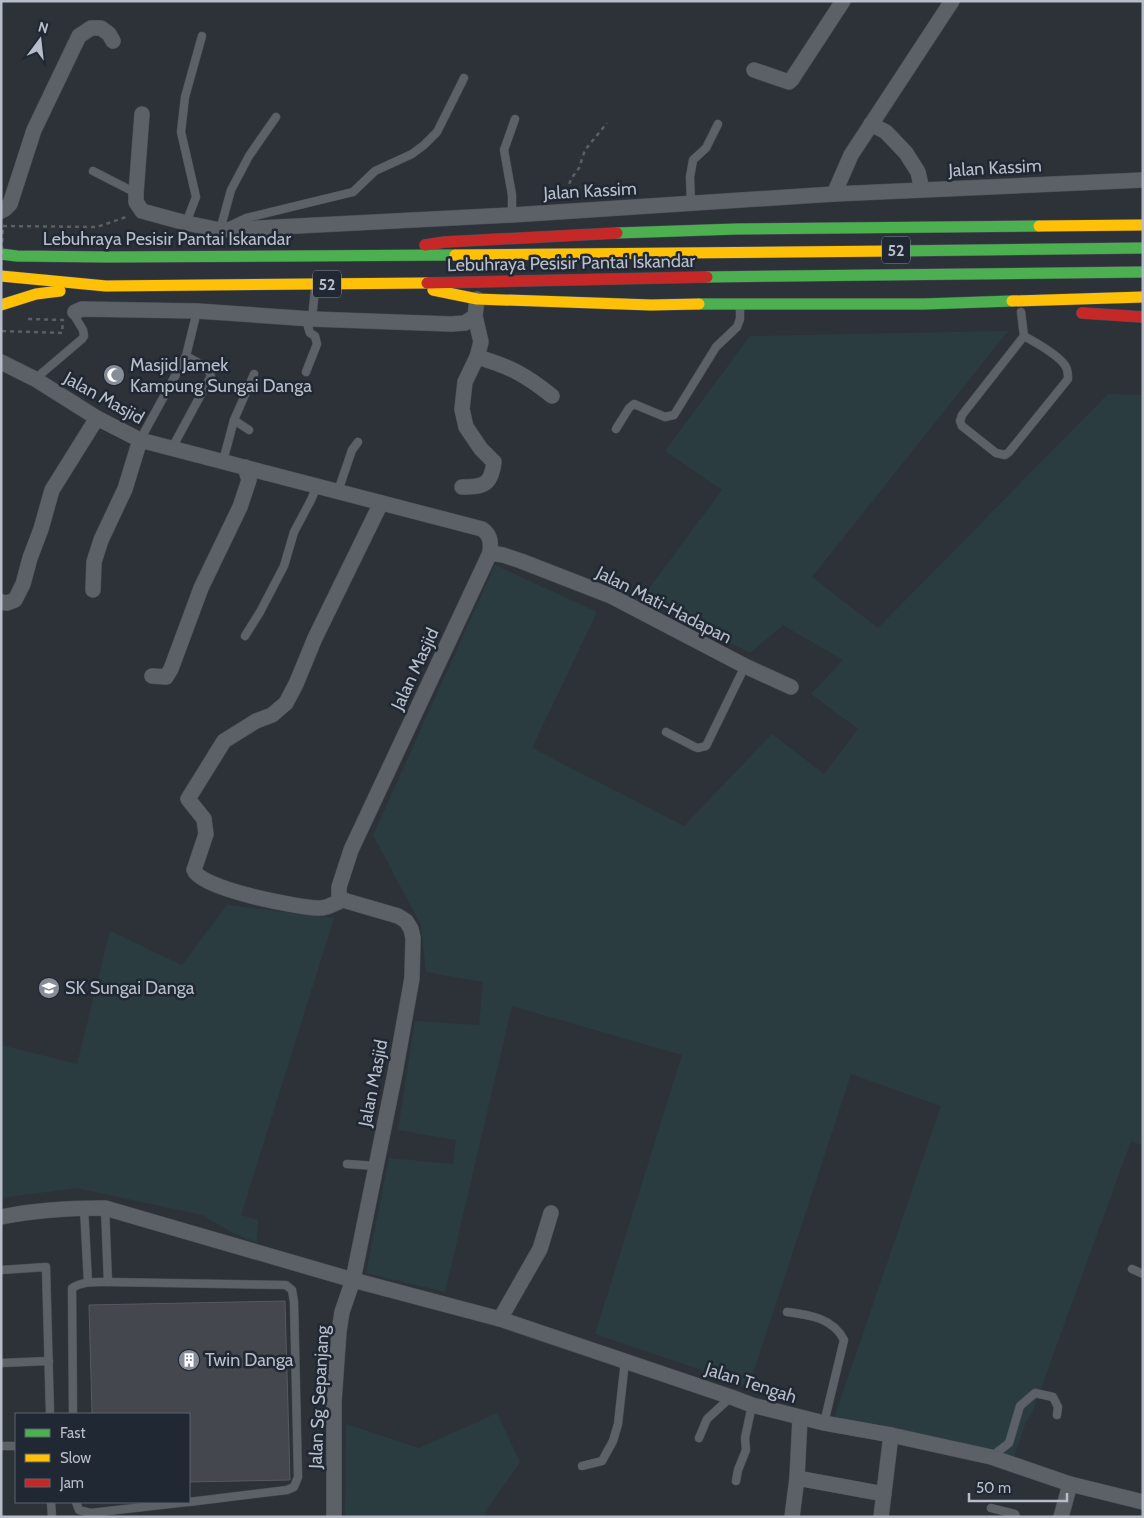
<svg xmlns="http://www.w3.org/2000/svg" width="1144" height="1518" font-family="Cabin,sans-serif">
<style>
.green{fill:#2a3c3f}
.building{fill:#44474d;stroke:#555961}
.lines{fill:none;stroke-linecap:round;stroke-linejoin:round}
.lane-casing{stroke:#4a4e54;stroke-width:9}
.street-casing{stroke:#4a4e54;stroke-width:16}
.fast-casing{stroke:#4a4e56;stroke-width:12}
.slow-casing{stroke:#4a4e56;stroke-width:12}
.jam-casing{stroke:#4a4e56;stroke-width:12}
.path{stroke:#5a5f64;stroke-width:2.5;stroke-dasharray:4 4;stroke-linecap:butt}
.lane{stroke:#5c6067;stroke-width:8}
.street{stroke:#5c6067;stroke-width:15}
.fast{stroke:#4caf50;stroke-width:11}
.slow{stroke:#ffc107;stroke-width:11}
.jam{stroke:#c62828;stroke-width:11}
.path-bridge{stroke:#5a5f64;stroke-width:2.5;stroke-dasharray:4 4;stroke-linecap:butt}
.labels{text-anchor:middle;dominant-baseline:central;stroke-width:5;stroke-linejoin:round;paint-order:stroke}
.shield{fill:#202833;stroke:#8a919c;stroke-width:1}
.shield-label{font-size:16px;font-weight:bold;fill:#b8bec9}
.street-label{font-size:18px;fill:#b8bec9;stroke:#202833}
.poi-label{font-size:18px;fill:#b8bec9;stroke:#202833;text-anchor:start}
</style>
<rect width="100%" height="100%" fill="#2d3239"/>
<g class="green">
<path d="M1008,331L812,577L878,628L1108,394L1143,395V1146L1131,1141L1032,1413L1026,1422L1014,1457L834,1418L941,1106L851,1074L749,1386L595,1334L682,1055L512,1006L445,1292L366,1273L389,1158L453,1164L456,1140L398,1130L415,1021L479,1025L483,982L426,972L421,925L373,835L495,565L597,612L532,748L684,826L772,734L824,774L858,729L811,694L843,660L783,625L750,653L642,598L722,490L665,451L750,336Z"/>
<path d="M227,905L334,918L241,1215L258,1220L257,1242L233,1233L202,1215L77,1188L1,1198V1045L77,1064L110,931L182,965Z"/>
<path d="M497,1413L520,1462L485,1512L484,1517H345L346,1424L419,1448Z"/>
</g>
<path class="building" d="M285,1301L290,1480L189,1482V1414H92L89,1305Z"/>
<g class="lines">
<g class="lane-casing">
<g id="lane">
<path d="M93,171L136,193"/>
<path d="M691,204L690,177L693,160L706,148L718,124"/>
<path d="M512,215V195L504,150L515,119"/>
<path d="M186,223L196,197L181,132L185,97L202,36"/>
<path d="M229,226L246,218L353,192L375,171L412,154L424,145L437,132L464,78"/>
<path d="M220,230L231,190L249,156L276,117"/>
<path d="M1021,312L1024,336C1035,342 1061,357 1066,367C1068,371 1068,375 1068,379L1009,452L1005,455L996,453L962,426L960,421L962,415L1024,336"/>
<path d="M306,372L317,344L315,336L310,333L308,327L312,319L315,289"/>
<path d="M35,379L82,339L84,336L83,330L74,315L75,312"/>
<path d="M234,420L249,430"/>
<path d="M616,429L629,408L634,404L665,417L674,415L716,347L737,327L740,319V305"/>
<path d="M140,440L186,356L197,311"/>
<path d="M172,448L211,376L208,368L186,356"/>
<path d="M223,461L234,420L254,374"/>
<path d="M338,491L352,450L358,442"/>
<path d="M245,636L260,612L284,566L294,532L311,500L317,486"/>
<path d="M666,732L695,747L698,748L706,746L745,666"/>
<path d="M347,1164L376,1166"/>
<path d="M84,1208L88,1282"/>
<path d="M105,1208L108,1282"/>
<path d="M1132,1269L1143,1274"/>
<path d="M1,1270L46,1267L50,1414"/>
<path d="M787,1312C810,1315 833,1318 844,1340L824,1423"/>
<path d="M1,1363L49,1361"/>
<path d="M73,1414L72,1288C83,1281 95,1282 108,1282L286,1285L292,1290L294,1302L298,1477L294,1487L287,1490L189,1502"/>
<path d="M699,1438L707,1419L731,1397"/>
<path d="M1,1446H16"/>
<path d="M991,1457L1009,1443L1020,1406L1035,1393L1053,1397L1058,1407L1057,1415"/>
<path d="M582,1466L602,1461L613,1441L618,1424L625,1361"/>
<path d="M736,1481L738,1470L746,1450L745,1438L752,1405"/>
<path d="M51,1502L52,1517"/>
<path d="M76,1502L79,1510L91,1513L187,1502"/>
<path d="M991,1508L1015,1514L1016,1517"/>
</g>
</g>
<g class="street-casing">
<g id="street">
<path d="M754,70L789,82L792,79L843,1"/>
<path d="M142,114L136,193V202L142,211L186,223L220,230L512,215L834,194L1143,180"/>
<path d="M871,124L886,132L906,153L918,172L922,190"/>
<path d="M834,194L851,155L952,1"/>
<path d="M1,211L5,209L10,204L34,130L79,36L91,28H101L109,34L113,41"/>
<path d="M75,312L82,309L197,311L312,319L451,324L465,323L475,316L477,299"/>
<path d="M477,357C509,366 526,375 552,396"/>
<path d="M1,362L35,379L97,418L140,440L482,529C491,535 491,543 490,553L351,850L339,887V895L343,900L398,916L406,921L411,929L413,938L412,978L395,1073L353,1280L342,1312L339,1331L334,1402V1517"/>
<path d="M462,487C484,487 491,485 494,462L481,449L466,427L462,409L465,382L477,357L481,342L475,316"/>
<path d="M490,553L503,555L521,561L611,596L745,666L791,687"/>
<path d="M93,590L94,562L101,540L125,489L140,440"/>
<path d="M1,602L7,603L15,600L23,584L30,558L41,529L52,490L97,418"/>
<path d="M152,676L166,677L171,669L201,588L240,507L249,480L245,467"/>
<path d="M343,900C335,903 327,909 318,908C296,907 201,889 194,870L206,834L204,819L188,799L224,741L256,721L272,715L286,703L296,684L315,638L381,503"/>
<path d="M1,1217C35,1210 70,1208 105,1208L353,1280L500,1319L731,1397L752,1405L824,1423L891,1435L991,1457L1070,1484L1143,1502"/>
<path d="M500,1319L540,1249L551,1213"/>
<path d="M797,1478L884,1494"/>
<path d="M792,1517L797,1478L800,1418"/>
<path d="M881,1517L891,1435"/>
<path d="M1061,1517L1070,1484"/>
</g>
</g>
<g class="fast-casing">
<g id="fast">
<path d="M617,233L737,229L1039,226"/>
<path d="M893,251L1143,248"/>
<path d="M1,254L17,256L107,257L455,255"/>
<path d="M707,277L1143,272"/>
<path d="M699,304H924L1012,301"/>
</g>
</g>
<g class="slow-casing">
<g id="slow">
<path d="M1039,226L1143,225"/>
<path d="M455,255L893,251"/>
<path d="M1,276L106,286L427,283"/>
<path d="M433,290L477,299L651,305L699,304"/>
<path d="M1012,301L1143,297"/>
<path d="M1,305L36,294L60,291"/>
</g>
</g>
<g class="jam-casing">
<g id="jam">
<path d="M425,245L445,242L617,233"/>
<path d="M427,283L707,277"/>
<path d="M1082,313L1143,317"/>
</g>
</g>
<g class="path">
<path d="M568,199L566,194L571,179L579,168L585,150L607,123"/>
<path d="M3,226L97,227L129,216"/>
<path d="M2,331L62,333L63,320L28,319"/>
</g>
<use href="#lane" class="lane"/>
<use href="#street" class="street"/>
<use href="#fast" class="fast"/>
<use href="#slow" class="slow"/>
<use href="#jam" class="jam"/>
<path class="path-bridge" d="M1,266L3,226"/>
</g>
<defs>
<g id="mosque-disc" transform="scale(1.125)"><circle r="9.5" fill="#878d97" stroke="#202833"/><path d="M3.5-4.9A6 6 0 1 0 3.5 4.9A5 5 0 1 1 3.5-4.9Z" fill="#fff"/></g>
<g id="school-disc" transform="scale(1.125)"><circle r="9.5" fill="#878d97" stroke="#202833"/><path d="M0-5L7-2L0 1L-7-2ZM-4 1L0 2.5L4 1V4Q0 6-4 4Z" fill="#fff"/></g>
<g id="building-disc" transform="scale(1.125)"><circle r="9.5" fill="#878d97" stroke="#202833"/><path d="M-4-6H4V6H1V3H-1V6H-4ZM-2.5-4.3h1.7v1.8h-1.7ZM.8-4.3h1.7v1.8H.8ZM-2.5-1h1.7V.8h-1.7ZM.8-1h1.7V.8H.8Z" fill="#fff"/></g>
</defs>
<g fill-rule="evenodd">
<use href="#mosque-disc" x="114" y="375"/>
<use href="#school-disc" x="49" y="988"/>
<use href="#building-disc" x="189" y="1360"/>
</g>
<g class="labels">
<g class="shield">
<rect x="882" y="236.5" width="28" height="27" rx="4"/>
<rect x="313" y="270.5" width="28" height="27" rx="4"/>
</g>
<g class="shield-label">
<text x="896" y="250">52</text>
<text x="327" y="284">52</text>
</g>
<g class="street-label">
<text transform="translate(995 168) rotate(-3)">Jalan Kassim</text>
<text transform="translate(590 191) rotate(-3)">Jalan Kassim</text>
<text x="167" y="239">Lebuhraya Pesisir Pantai Iskandar</text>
<text transform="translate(571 263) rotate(-1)">Lebuhraya Pesisir Pantai Iskandar</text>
<text transform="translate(104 398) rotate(29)">Jalan Masjid</text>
<text transform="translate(664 605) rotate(27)">Jalan Mati-Hadapan</text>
<text transform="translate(415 669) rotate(-65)">Jalan Masjid</text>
<text transform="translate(373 1083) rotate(-79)">Jalan Masjid</text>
<text transform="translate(751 1383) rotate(18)">Jalan Tengah</text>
<text transform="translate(319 1397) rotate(-87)">Jalan Sg Sepanjang</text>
</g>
<g class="poi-label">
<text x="130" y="365">Masjid Jamek<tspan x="130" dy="21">Kampung Sungai Danga</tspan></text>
<text x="65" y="988">SK Sungai Danga</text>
<text x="205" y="1360">Twin Danga</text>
</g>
</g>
<rect width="1144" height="1518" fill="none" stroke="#b8bec9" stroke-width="5"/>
<rect x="15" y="1413" width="175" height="90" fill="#202833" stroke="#5d646f"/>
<rect x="25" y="1429" width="25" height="8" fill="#4caf50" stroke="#5d646f"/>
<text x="60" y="1438" font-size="15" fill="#b8bec9">Fast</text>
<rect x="25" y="1454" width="25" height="8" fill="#ffc107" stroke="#5d646f"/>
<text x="60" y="1463" font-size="15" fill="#b8bec9">Slow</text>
<rect x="25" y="1479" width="25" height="8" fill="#c62828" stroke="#5d646f"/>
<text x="60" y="1488" font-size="15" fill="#b8bec9">Jam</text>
<g transform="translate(40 40) rotate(15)" stroke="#202833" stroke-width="4" paint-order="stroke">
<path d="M0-4L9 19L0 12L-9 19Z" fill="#b8bec9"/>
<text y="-8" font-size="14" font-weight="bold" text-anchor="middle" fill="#b8bec9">N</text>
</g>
<path d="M969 1493v8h98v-8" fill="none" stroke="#b8bec9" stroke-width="2.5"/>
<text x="976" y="1493" font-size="15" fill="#b8bec9" stroke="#202833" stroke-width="4" paint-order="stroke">50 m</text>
</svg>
